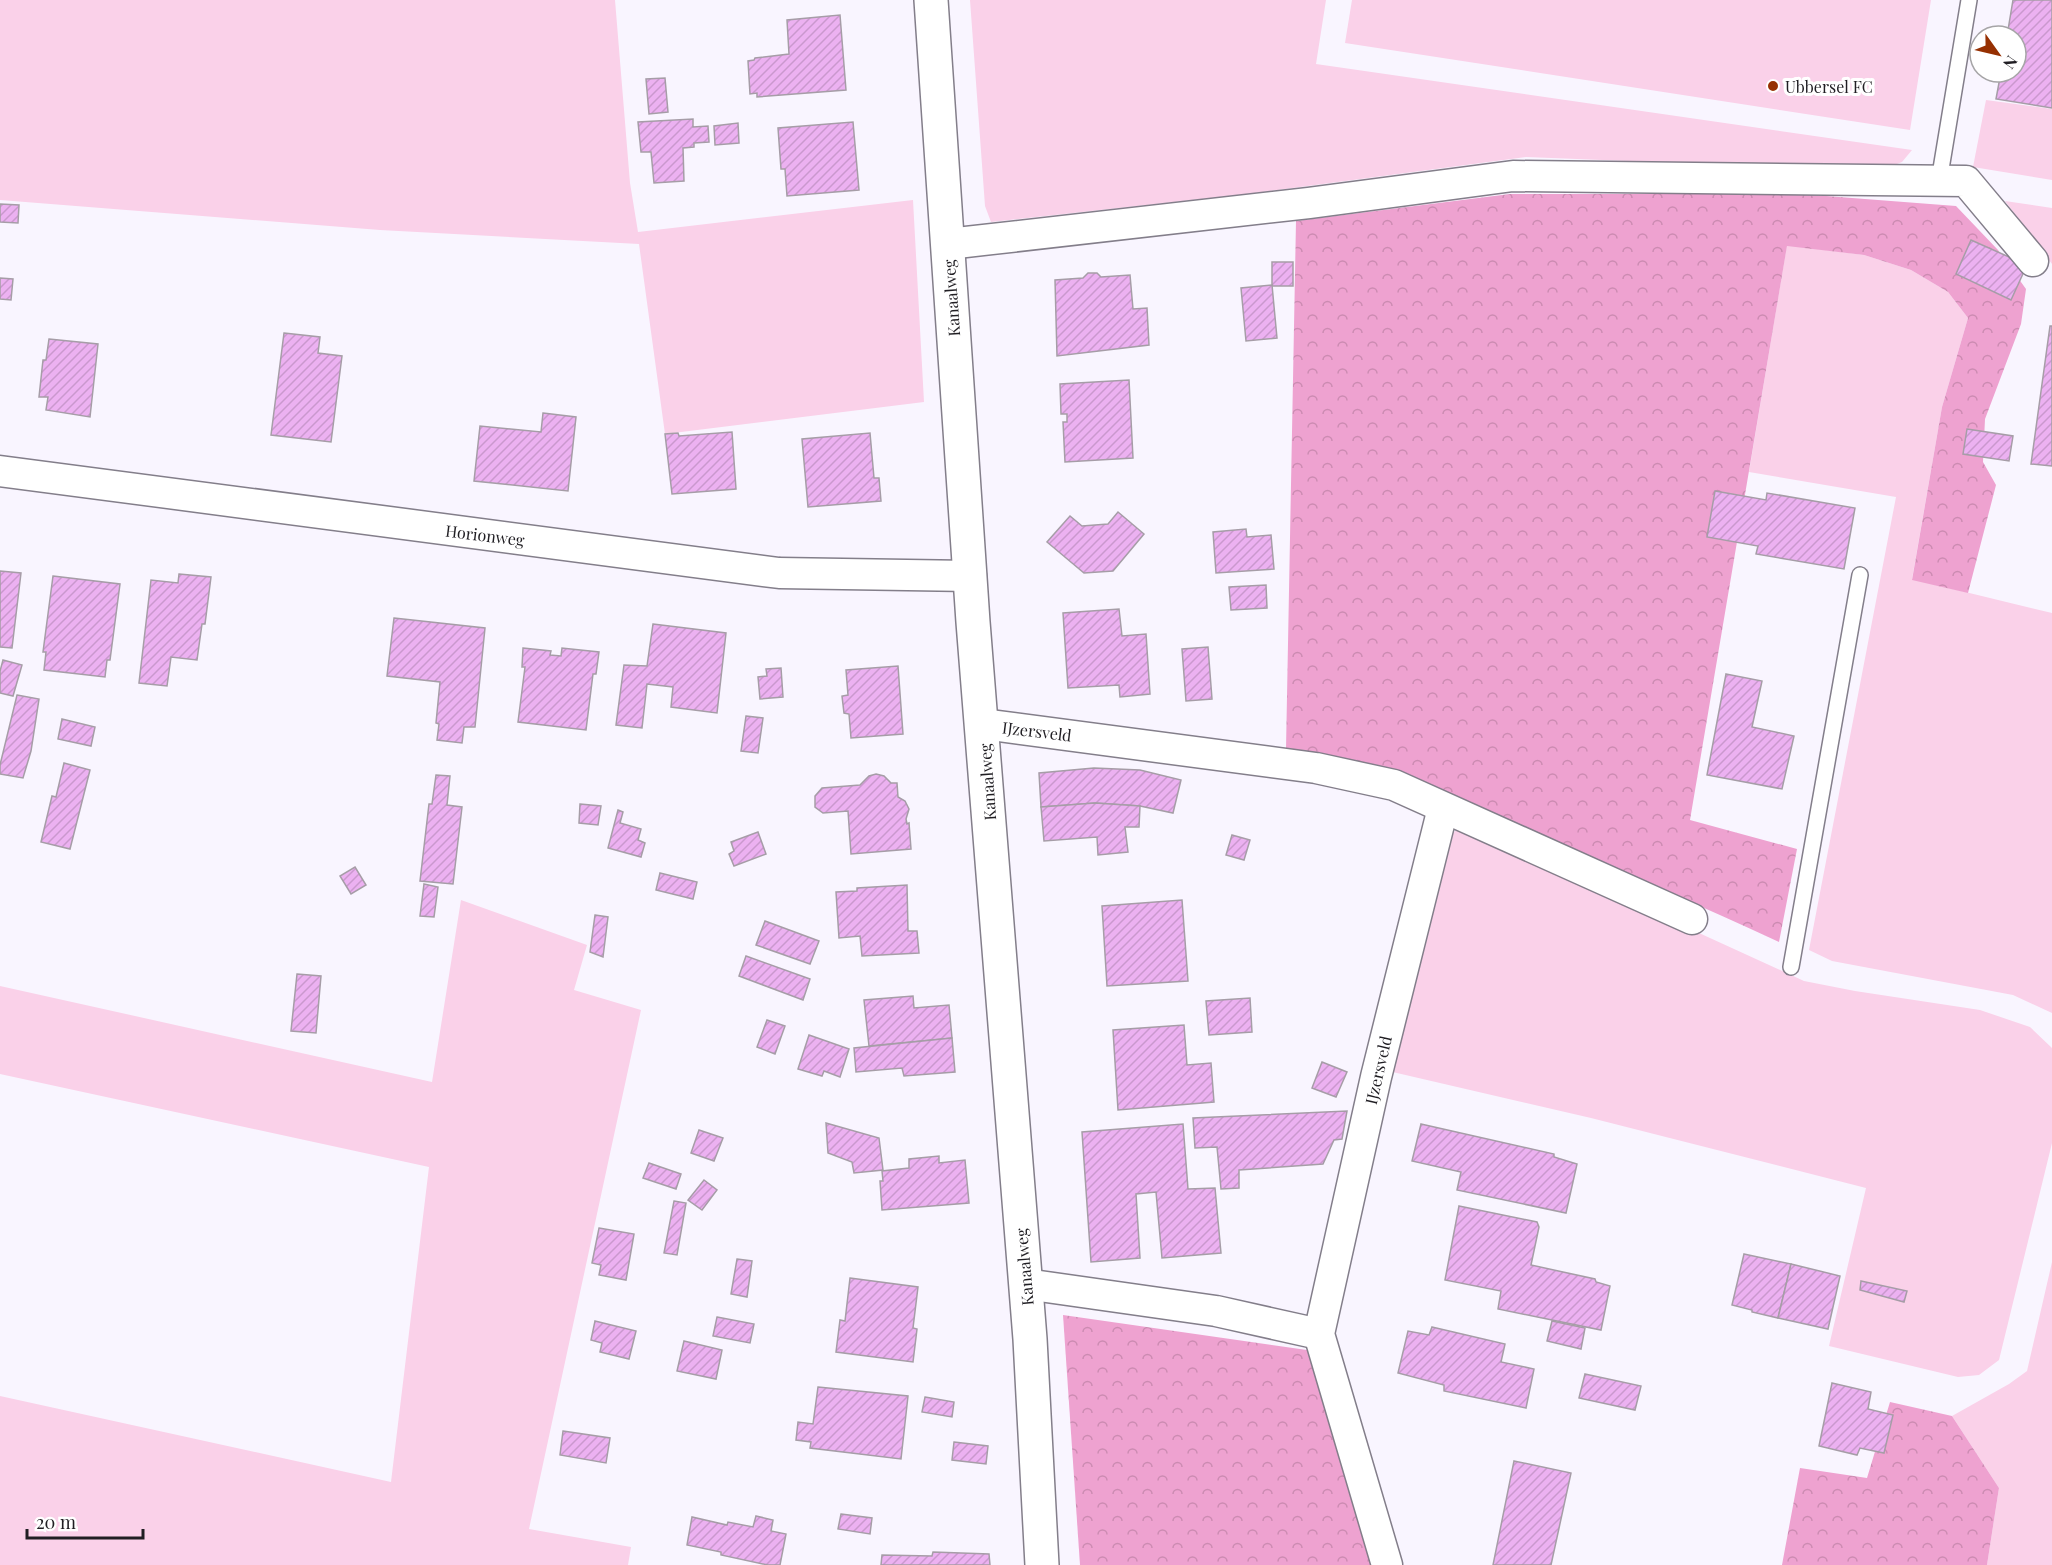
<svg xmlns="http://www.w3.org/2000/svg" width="2052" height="1565" font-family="'Playfair Display',serif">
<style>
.grass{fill:#fad1e9}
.forest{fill:url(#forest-crowns)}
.building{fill:url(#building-hatch);stroke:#a69da7;stroke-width:1.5}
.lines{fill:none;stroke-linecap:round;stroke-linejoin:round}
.service-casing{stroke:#837e8a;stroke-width:18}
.minor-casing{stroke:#837e8a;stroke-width:33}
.tertiary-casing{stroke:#837e8a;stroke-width:36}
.service{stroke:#fff;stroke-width:15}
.minor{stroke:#fff;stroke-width:30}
.tertiary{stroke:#fff;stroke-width:33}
.poi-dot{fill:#963002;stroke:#fff;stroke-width:2}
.labels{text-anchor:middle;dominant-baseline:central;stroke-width:6;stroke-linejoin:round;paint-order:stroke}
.poi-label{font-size:16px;fill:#201e23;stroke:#fff;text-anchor:start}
.street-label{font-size:16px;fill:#201e23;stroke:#fff}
</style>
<defs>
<pattern id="forest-crowns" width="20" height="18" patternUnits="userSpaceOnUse" patternTransform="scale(1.5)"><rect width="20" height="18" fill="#eea2d0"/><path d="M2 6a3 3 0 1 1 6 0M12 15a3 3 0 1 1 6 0" fill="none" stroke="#cc8bb2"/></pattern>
<pattern id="building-hatch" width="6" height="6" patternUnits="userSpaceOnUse" patternTransform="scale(1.5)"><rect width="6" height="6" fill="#ecb1f1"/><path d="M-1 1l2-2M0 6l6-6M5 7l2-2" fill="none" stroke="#ca98ce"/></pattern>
</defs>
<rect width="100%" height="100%" fill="#f9f5ff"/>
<g class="grass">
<path d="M0,0H615L630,183L638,232L913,200L924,402L665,434L639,244L380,230L0,200Z"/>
<path d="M970,0H1326L1316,64L1912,150L1902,162L1879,171L1526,157L1247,194L991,222L985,206Z"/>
<path d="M1352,0H1931L1910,130L1345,43Z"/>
<path d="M1986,100L2052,109V180L1973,167Z"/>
<path d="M2005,201L2052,208V264Z"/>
<path d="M1787,245L1864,255L1911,270L1948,292L1968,318L1942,407L1912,579L2052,613V1013L2013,995L1832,961L1809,950L1896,497L1749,472Z"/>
<path d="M1465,826L1804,981L1855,991L1980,1010L2030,1027L2052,1048V1143L1999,1360L1979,1375L1958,1377L1829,1346L1866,1188L1591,1118L1384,1070L1449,839L1455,831Z"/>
<path d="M461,900L587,945L574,990L641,1010L529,1529L631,1547L628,1565H0V1396L391,1482L429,1167L0,1074V986L432,1082Z"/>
<path d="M2052,1262V1565H1987L1999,1488L1952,1416L2009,1384L2027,1371Z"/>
</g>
<g class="forest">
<path d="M1510,194H1800L1956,206L1998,250L2026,289L2021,324L1985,419L1983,462L1996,485L1968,593L1912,580L1942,407L1968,318L1948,292L1911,270L1864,255L1787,246L1690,820L1797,849L1779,942C1704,907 1629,875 1553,843C1467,806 1379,768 1286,749L1296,221Z"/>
<path d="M1063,1315L1314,1351L1371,1565H1080Z"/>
<path d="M1890,1402L1952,1416L1999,1488L1987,1565H1782L1800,1468L1867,1478Z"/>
</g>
<g class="building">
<path d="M2013,0H2052V108L1996,99L2001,72H2016V36H2007Z"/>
<path d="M840,15L846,90L757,97V93L750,94L748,61L754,60L755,58L789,54L787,20Z"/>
<path d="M665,78L668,112L649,114L646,79Z"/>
<path d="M693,119V127L708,126L709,142L694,143V147L683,148L684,181L654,183L651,152H641L638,122Z"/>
<path d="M853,122L859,190L787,196L785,169H781L778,128Z"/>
<path d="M738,123L739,143L715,145L714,126Z"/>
<path d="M0,204L19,205L18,223L0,222Z"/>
<path d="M1971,240L2027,265L2011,300L1956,274Z"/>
<rect x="1272" y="262" width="21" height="24"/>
<path d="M1088,273H1097L1101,277L1130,275L1133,309L1147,308L1149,345L1057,356L1055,280L1083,278Z"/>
<path d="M0,278L13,279L11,300L0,299Z"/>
<path d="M1272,285L1277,338L1246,341L1241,288Z"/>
<path d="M2050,326H2052V466L2031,464Z"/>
<path d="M284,333L320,337L318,353L342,356L331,442L271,435Z"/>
<path d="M49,339L98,344L90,417L46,410L48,397H39L43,360H46Z"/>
<path d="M1129,380L1133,458L1065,462L1063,422H1067V414H1061L1060,384Z"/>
<path d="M543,413L576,417L568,491L474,481L480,426L541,432Z"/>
<path d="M1967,429L2013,436L2009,461L1963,454Z"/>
<path d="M732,432L736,489L672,494L665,434L678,433L679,436Z"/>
<path d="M870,433L874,478H879L881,501L808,507L802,439Z"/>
<path d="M1715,491L1766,500L1767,493L1855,508L1844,569L1756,554L1758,546L1707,537Z"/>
<path d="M1118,512L1144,534L1113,571L1084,573L1047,542L1070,516L1082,526L1108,524Z"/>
<path d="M1246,529L1247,537L1271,535L1274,569L1216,573L1213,532Z"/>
<path d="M0,571L21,573L12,648L0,647Z"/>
<path d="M179,574L211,577L205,624H202L197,660L171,657L167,686L139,683L151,580L178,583Z"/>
<path d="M53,576L120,584L110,660H107L105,677L44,670L46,652H43Z"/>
<path d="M1266,585L1267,608L1231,610L1229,587Z"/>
<path d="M1119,609L1122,636L1146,634L1150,694L1120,697L1119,685L1068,688L1063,613Z"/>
<path d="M394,618L485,628L475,727H464L462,743L437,740L439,724L436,723L440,682L387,676Z"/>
<path d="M653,624L726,633L717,713L671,707L673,687L647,684L642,728L616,725L624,665L647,666Z"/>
<path d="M1208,647L1212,699L1186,701L1182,649Z"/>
<path d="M523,648L551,651L550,655L561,656L562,648L599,652L596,674H593L586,730L518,722L525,667H522Z"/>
<path d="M3,660L22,665L13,696L0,693V671Z"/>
<path d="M898,666L903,734L851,738L849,714L844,713L842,696L848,695L846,670Z"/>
<path d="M781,668L783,697L760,699L758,677L767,676L766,669Z"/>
<path d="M1726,674L1762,681L1752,727L1794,736L1782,789L1707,775Z"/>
<path d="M17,695L39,699L31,751L23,778L0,774V765Z"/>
<path d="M746,716L763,718L758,753L741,751Z"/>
<path d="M62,719L95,727L91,746L58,739Z"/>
<path d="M64,763L90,770L70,849L41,842L52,796L56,797Z"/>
<path d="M1094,768L1140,770L1181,780L1173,813L1140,806L1095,803L1041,807L1039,773Z"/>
<path d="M876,774L884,776L891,783H897L898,797L905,801L909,809L906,819L907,824L909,823L911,849L851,854L848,811L823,813L815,807V796L822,788L860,785L869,776Z"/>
<path d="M436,775L450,776L447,805L462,807L453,884L420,881L429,804H432Z"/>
<path d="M1095,803L1140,806L1139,827H1125L1128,852L1098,855L1097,837L1044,841L1041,807Z"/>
<path d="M580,804L601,806L598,825L579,823Z"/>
<path d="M618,810L623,812L620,823L641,829L638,840L645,843L641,857L608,848Z"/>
<path d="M758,832L766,854L734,866L729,854L734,851L731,842Z"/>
<path d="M1232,835L1250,840L1244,860L1226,855Z"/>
<path d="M355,867L366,885L351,894L340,876Z"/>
<path d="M660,873L697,882L693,899L656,890Z"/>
<path d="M424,884L438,887L434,917L420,916Z"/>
<path d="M907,885L908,931H917L919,953L862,956L860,936L839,938L836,892L857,891V888Z"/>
<path d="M1182,900L1188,981L1107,986L1102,906Z"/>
<path d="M595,915L608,917L603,957L590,952Z"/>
<path d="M765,921L819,941L810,964L756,945Z"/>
<path d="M746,956L810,979L803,1000L739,976Z"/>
<path d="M297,974L321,976L316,1033L291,1031Z"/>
<path d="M913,996L914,1008L949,1005L952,1038L869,1046L864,1000Z"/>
<path d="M1250,998L1252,1032L1209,1035L1206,1001Z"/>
<path d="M767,1020L785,1026L775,1054L757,1047Z"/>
<path d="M1184,1025L1187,1065L1211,1063L1214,1102L1118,1110L1113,1030Z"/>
<path d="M809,1035L849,1049L840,1077L824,1071L822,1076L798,1069Z"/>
<path d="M952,1038L955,1072L904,1076L902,1068L856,1072L854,1048Z"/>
<path d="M1322,1062L1347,1072L1336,1097L1312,1088Z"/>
<path d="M1347,1111L1342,1139L1334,1140L1323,1164L1239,1170V1188L1221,1189L1217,1147L1195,1148L1193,1118Z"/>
<path d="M826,1123L879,1138L883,1170L854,1173L852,1162L828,1153Z"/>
<path d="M1183,1124L1188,1189L1215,1188L1221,1253L1162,1258L1156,1192L1136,1194L1140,1258L1091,1262L1082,1132Z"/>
<path d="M1421,1124L1554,1154V1157L1577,1164L1566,1213L1457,1190L1461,1172L1412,1161Z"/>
<path d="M699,1130L723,1138L714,1161L691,1153Z"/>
<path d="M939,1156V1163L965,1160L969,1203L882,1210L880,1181H883L882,1171L909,1168V1159Z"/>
<path d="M649,1163L681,1174L676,1189L643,1178Z"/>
<path d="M704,1180L717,1190L702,1210L688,1200Z"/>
<path d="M674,1201L686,1203L677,1255L664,1253Z"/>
<path d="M1459,1206L1537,1222L1539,1227L1531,1265L1595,1279L1596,1282L1610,1286L1601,1330L1498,1309L1501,1291L1445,1280Z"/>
<path d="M599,1228L634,1234L626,1280L599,1275L601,1265L592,1263Z"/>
<path d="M1744,1254L1791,1264L1778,1318L1752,1312V1310L1732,1305Z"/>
<path d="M737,1259L752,1261L747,1297L731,1294Z"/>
<path d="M1791,1264L1840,1276L1828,1329L1778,1318Z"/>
<path d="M850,1278L918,1287L913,1328L917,1329L913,1362L836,1352L840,1320L845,1321Z"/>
<path d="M1861,1281L1907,1291L1904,1302L1860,1290Z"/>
<path d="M717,1317L754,1324L750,1343L713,1336Z"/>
<path d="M595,1321L636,1331L629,1359L600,1352L602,1343L591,1340Z"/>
<path d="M1552,1321L1585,1328L1581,1349L1547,1341Z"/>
<path d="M1432,1327L1505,1344L1501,1362L1534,1369L1526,1408L1444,1391V1385L1398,1373L1408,1331L1429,1335Z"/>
<path d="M684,1341L722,1350L716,1379L677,1371Z"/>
<path d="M1585,1374L1641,1386L1635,1410L1579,1398Z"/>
<path d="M1832,1383L1871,1392L1868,1409L1893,1415L1884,1453L1860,1448L1857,1455L1819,1446Z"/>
<path d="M818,1387L908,1396L901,1459L810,1448L811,1442L796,1440L798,1422L813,1424Z"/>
<path d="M925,1397L954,1402L952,1417L922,1412Z"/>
<path d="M563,1431L610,1438L606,1463L560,1455Z"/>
<path d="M954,1442L988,1446L986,1464L952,1460Z"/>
<path d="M1514,1461L1571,1473L1551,1565H1493Z"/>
<path d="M841,1514L872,1518L870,1534L838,1529Z"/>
<path d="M756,1516L773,1520L771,1531L786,1534L780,1565H768L721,1555V1552L687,1545L692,1517L727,1525L728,1522L753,1527Z"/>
<path d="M933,1552L989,1554L990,1565H881L882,1555L932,1556Z"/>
</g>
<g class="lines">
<g class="service-casing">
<g id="service">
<path d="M1939,181L1969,0"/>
<path d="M1791,967L1860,575"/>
</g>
</g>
<g class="minor-casing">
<g id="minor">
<path d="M948,244L1309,203L1513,176L1966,181L2033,261"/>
<path d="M0,471L779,573L971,576"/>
<path d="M983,724L1316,768L1394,785L1692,919"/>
<path d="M1025,1284L1216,1311L1319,1334"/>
<path d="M1387,1565L1319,1334L1376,1077L1443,808"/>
</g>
</g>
<g class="tertiary-casing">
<path id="tertiary" d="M931,0L973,622L1030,1339L1042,1565"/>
</g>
<use href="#service" class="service"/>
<use href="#minor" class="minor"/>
<use href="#tertiary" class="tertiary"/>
</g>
<circle class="poi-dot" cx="1773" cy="86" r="6"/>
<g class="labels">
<g class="poi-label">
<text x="1785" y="86">Ubbersel FC</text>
</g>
<g class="street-label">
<text transform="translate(951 298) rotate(-94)">Kanaalweg</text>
<text transform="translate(485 535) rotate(7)">Horionweg</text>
<text transform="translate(1037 731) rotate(7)">IJzersveld</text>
<text transform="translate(987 782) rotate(-94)">Kanaalweg</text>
<text transform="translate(1378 1070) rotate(-77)">IJzersveld</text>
<text transform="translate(1024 1267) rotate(-95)">Kanaalweg</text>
</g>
</g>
<g transform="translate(1998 54) rotate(124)"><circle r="28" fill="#ffffff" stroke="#a6a5a7" stroke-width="1.5"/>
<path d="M0-4.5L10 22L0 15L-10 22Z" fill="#963002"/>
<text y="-9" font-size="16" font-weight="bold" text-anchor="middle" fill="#201e23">N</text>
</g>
<path d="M27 1529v9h116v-9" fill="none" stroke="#201e23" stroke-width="3"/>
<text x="36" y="1529" font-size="18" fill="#201e23" stroke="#ffffff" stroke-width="4.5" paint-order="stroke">20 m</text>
</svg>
